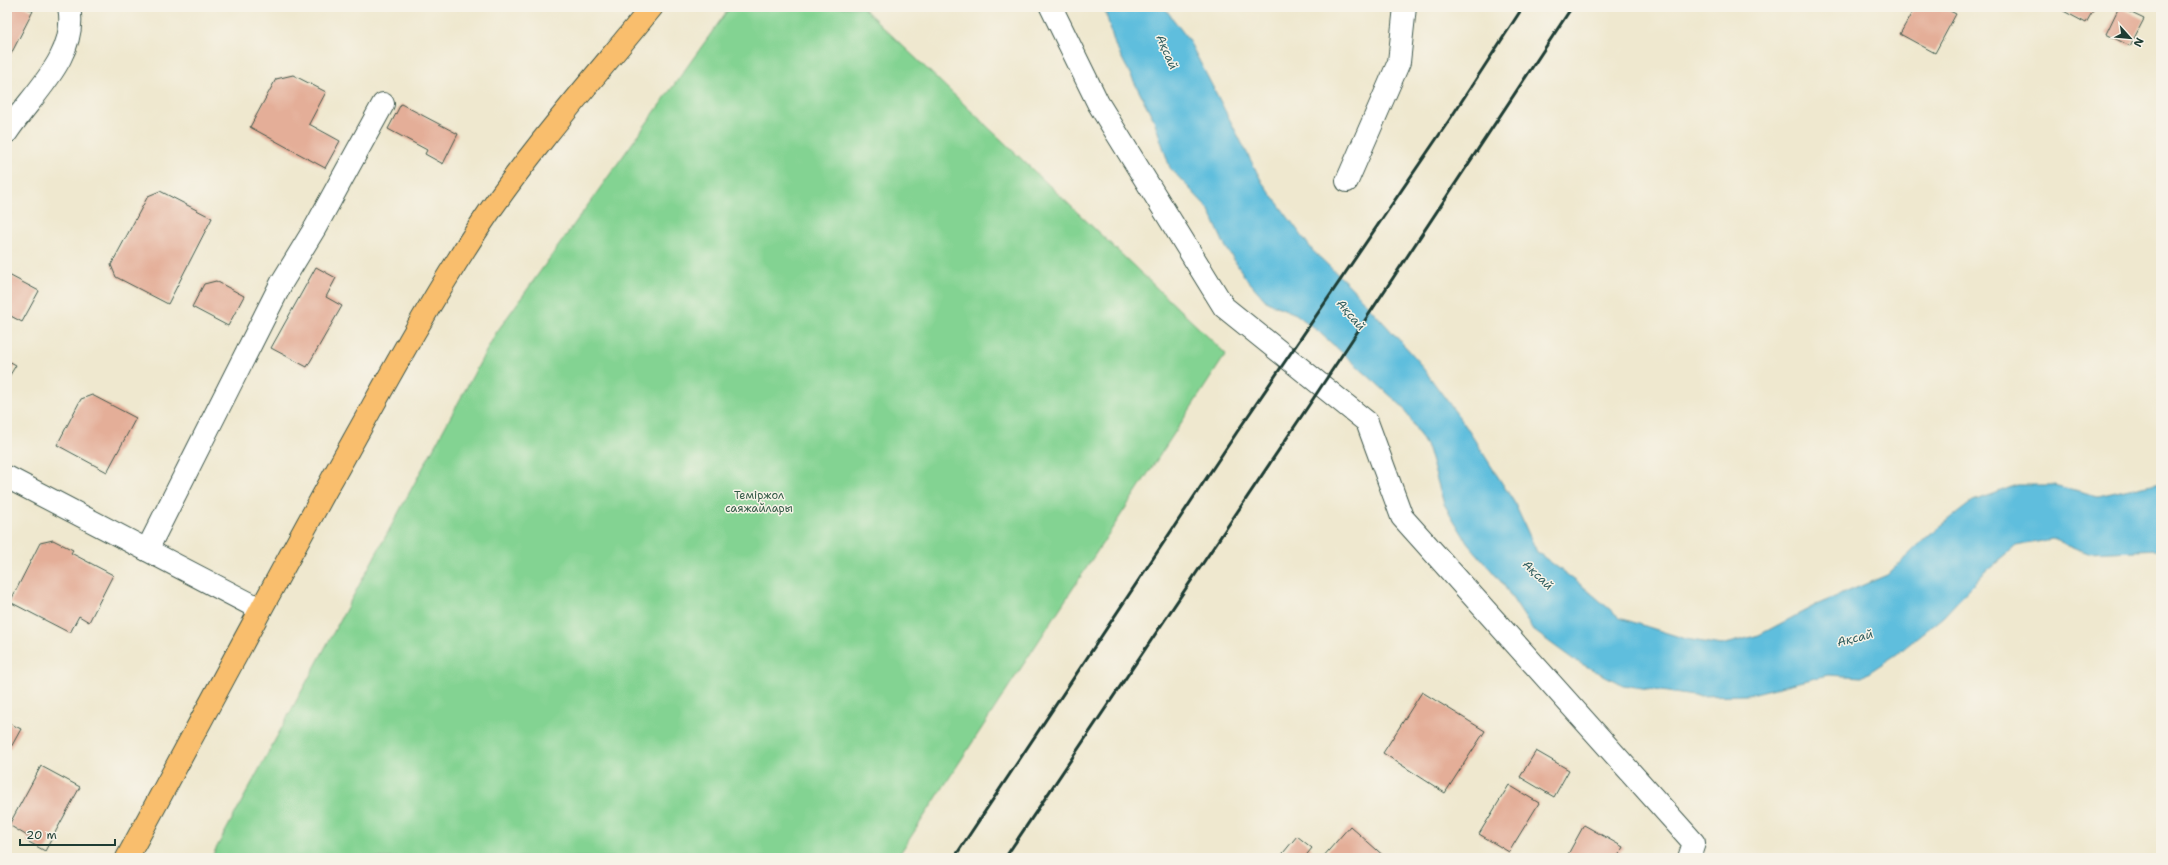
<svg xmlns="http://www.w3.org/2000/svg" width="2168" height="865" font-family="'Shantell Sans',sans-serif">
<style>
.green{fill:#83d392;stroke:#518863}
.water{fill:#5fbedd;stroke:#3f7e88}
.building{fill:#e4ae98}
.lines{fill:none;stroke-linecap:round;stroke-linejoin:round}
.minor-casing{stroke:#3e574b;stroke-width:24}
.major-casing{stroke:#3e574b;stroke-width:24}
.minor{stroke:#fff;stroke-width:22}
.major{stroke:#f9be6d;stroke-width:22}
.rail{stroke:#1f3d34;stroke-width:3}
.labels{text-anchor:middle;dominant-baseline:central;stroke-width:3;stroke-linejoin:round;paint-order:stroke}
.park-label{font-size:11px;fill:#335b47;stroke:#f7f3e8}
.water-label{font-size:12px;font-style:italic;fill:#2f5d5e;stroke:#f7f3e8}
</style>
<rect width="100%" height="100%" fill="#f7f3e8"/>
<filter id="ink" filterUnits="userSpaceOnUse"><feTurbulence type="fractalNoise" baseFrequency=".025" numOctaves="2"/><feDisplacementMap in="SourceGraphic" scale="8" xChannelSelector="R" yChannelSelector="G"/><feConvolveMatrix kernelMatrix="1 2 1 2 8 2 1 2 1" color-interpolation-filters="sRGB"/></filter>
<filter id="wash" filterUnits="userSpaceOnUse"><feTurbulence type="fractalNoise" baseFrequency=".012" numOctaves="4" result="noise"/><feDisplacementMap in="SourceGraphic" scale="16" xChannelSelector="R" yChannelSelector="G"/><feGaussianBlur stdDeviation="0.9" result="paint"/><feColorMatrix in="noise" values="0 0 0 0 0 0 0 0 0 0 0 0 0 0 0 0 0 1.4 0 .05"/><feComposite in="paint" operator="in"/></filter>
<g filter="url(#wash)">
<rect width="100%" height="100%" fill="#efe8cf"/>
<path class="green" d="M730,7H862L1226,354L897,858H211L496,333Z"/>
<path class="water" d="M1104,7H1164L1188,39L1262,182L1313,251L1349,285L1414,356L1465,425L1514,502L1537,552L1585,588L1620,618L1686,639L1721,645L1759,635L1816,605L1887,575L1929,535L1973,501L2017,485H2055L2098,496L2161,482V550L2087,553L2053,539L2016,546L1982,575L1943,617L1897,654L1862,677L1828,675L1747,695L1693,696L1623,685L1574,660L1533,630L1503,584L1467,542L1444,504L1428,449L1403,407L1319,332L1296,314L1267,302L1245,277L1224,244L1208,208L1170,168L1154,120L1115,45Z"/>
<g id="blocks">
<g class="building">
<path d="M11,7H25L33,11L11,54L7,51V10L9,11Z"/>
<path d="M1915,7H1942L1956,14L1935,53L1900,34Z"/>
<path d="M2056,7H2095L2086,23Z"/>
<path d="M2119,7L2144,19L2130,46L2106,34Z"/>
<path d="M293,75L326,92L309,124L340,141L325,168L250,127L276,79Z"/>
<path d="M401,104L458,134L443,164L425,154L427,150L388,129Z"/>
<path d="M160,191L212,218L168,304L116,277L111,265L148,196Z"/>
<path d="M316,267L336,278L326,297L342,306L307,367L271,348Z"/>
<path d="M7,274L39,291L22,322L7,314Z"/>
<path d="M216,281L244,296L228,326L192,307L204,284Z"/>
<path d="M7,360L16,365L7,380Z"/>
<path d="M92,395L136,418L107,472L57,445L81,399Z"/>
<path d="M53,540L73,550L71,553L113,575L89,622L79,616L70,633L10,602L40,543Z"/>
<path d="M1422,692L1485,731L1445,793L1383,753Z"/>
<path d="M7,722L21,729L10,749L7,748Z"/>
<path d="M1536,751L1569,770L1554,797L1520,777Z"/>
<path d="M41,766L80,787L45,851L27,841L29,837L9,825Z"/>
<path d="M1509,785L1539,803L1509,852L1479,834Z"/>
<path d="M1584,825L1623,847L1617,858H1566Z"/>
<path d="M1350,826L1386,858H1322Z"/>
<path d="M1297,836L1312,848L1304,858H1279Z"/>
</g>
</g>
</g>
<g filter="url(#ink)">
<use href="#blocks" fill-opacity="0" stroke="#3e574b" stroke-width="1"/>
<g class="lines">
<g class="minor-casing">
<g id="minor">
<path d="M1051,7L1098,103L1224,307L1367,422L1402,517L1694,843L1689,858"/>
<path d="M7,132C31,95 79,56 69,7"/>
<path d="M1347,181L1399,62L1405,7"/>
<path d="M7,477L260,609"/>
<path d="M147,550L282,282L315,228L383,104"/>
</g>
</g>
<g class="major-casing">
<path id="major" d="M127,858C195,732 262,606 331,481C379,395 426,307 481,224C531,149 595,77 652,7"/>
</g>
<use href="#minor" class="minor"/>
<use href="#major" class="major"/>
<g class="rail">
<path d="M954,858L1237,432L1450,119L1523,7"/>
<path d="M1005,858L1309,405L1572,7"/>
</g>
</g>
</g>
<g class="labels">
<g class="park-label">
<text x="759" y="495">Теміржол<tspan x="759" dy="13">саяжайлары</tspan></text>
</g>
<g class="water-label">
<text transform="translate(1167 52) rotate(66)">Ақсай</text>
<text transform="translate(1351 315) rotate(49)">Ақсай</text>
<text transform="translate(1538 575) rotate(44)">Ақсай</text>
<text transform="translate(1855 638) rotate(-14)">Ақсай</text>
</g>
</g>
<rect width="2168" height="865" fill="none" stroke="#f7f3e8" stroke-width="24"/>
<g transform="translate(2130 38) rotate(117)" stroke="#f7f3e8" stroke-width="3" paint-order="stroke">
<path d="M0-3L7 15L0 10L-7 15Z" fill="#1f3d34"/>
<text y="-6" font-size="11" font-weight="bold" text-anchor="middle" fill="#1f3d34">N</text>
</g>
<path d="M20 839v6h95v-6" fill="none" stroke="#1f3d34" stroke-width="2"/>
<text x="26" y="839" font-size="12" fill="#1f3d34" stroke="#f7f3e8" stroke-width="3" paint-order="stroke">20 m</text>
</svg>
